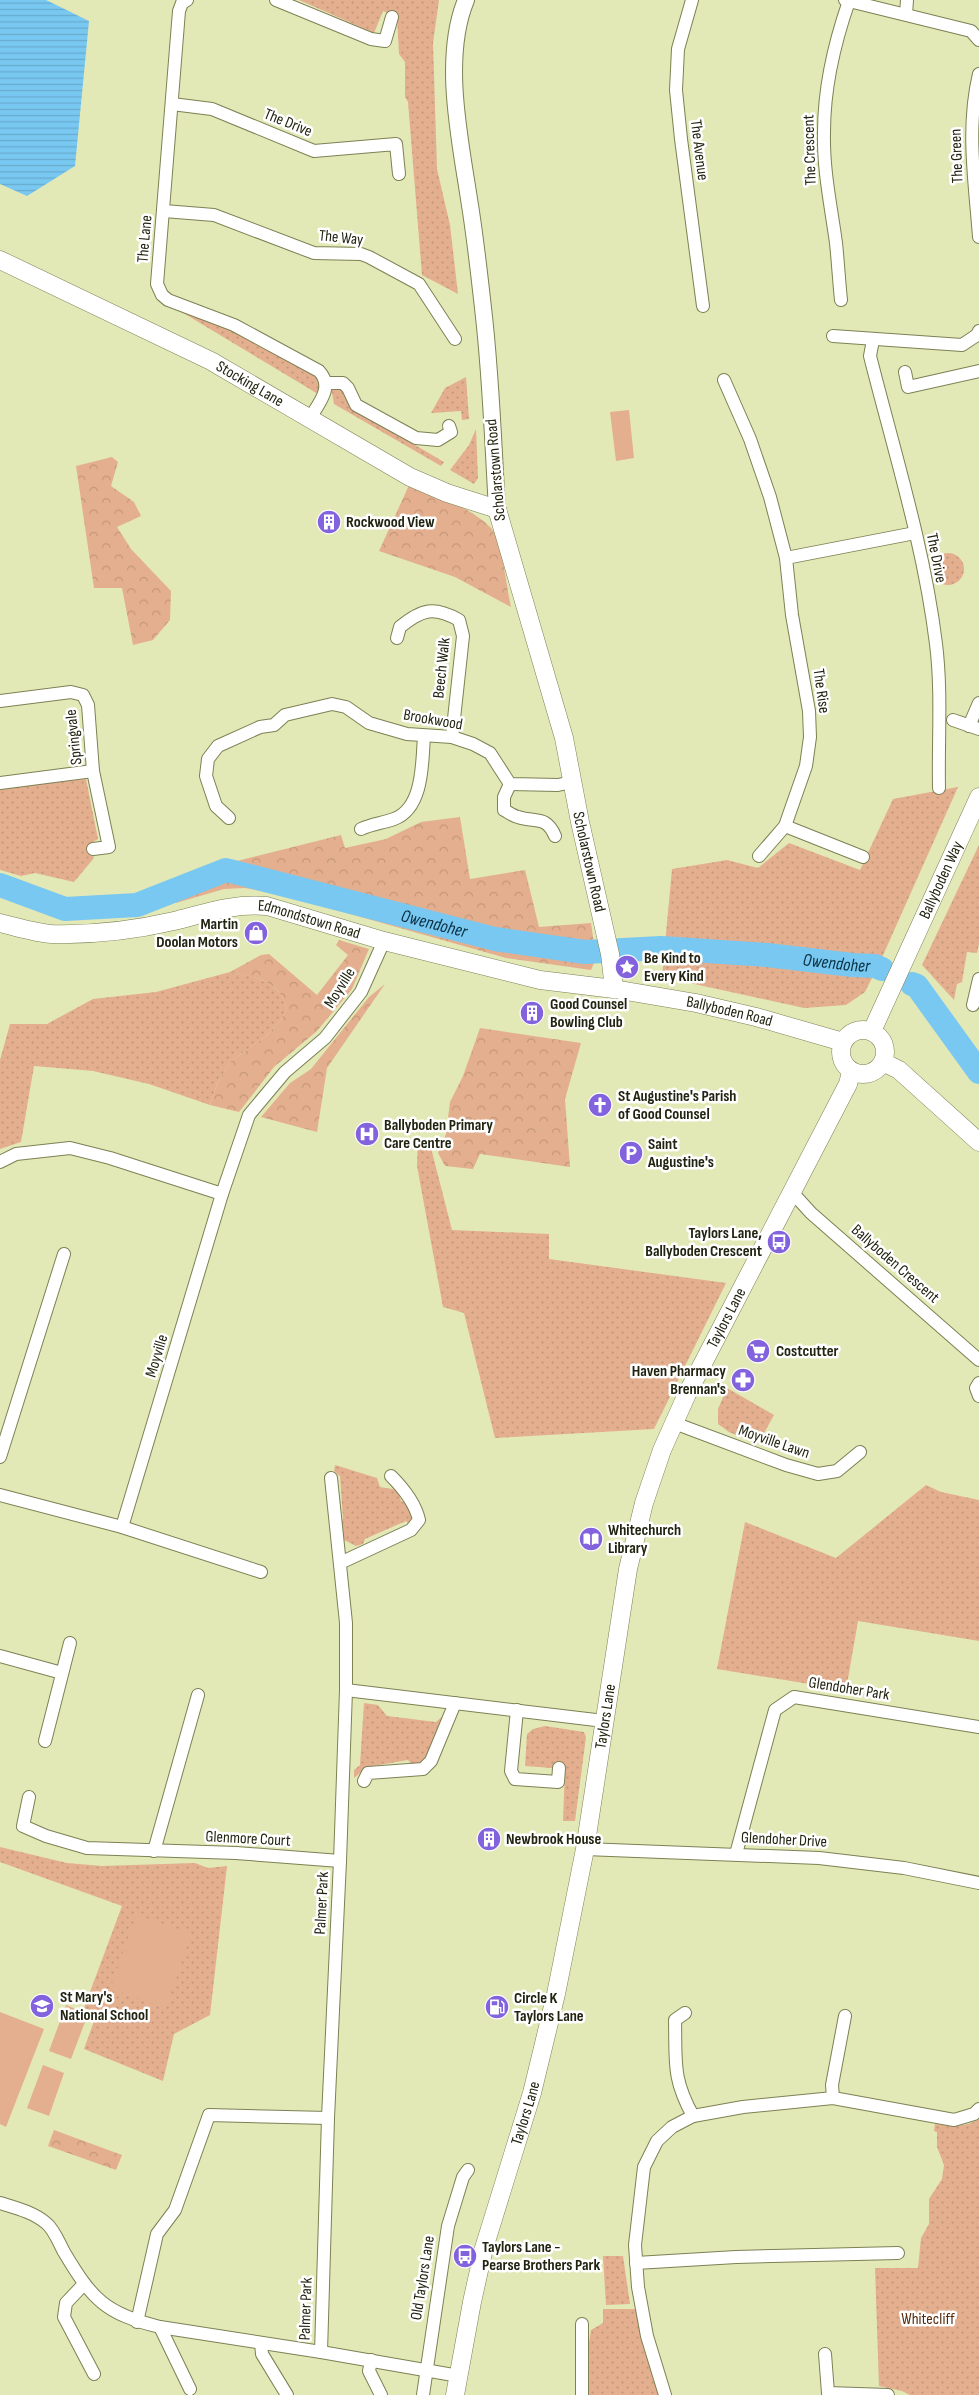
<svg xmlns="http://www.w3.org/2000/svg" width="979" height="2395" font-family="'Sofia Sans Condensed',sans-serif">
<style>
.grass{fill:url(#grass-dots)}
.forest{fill:url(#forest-crowns)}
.garden{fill:#e4af8f}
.water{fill:url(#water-rules)}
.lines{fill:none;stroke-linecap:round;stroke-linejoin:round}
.river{stroke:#78c8f1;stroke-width:24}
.minor-casing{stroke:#7d8153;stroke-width:14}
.tertiary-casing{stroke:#7d8153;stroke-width:18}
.secondary-casing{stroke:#7d8153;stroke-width:19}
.minor{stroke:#fff;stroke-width:12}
.tertiary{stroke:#fff;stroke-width:16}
.secondary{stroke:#fff;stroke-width:18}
.labels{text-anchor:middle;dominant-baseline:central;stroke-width:5;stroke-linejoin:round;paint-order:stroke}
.street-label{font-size:16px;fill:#222411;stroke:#fff}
.poi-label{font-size:16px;font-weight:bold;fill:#222411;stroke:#fff;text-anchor:start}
.park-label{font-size:16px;fill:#562a0b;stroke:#fff}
.water-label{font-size:18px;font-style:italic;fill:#092f40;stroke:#fff}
</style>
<defs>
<pattern id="grass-dots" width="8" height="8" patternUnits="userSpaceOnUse" patternTransform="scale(1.25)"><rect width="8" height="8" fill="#e4af8f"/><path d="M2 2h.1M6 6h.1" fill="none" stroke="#c3967a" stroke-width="1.8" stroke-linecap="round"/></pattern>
<pattern id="forest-crowns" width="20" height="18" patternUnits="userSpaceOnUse" patternTransform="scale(1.25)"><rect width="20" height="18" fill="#e4af8f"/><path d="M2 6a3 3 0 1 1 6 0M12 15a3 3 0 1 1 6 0" fill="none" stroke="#c3967a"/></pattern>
<pattern id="water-rules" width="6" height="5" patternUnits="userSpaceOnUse" patternTransform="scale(1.25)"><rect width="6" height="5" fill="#78c8f1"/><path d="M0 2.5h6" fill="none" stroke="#68acce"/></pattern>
</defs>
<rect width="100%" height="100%" fill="#e3e8b7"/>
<g class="grass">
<path d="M299,0H439L433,43L437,169L450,225L458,294L422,275L408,102L405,97V62L399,54L397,17L383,11L374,33Z"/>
<path d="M170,305L230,329L315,374L321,385L318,394Z"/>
<path d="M466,377L469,419L462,420L461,411L431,413L445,388Z"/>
<path d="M331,387H342L352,408L444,462L441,466L334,404Z"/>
<path d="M476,429L478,478L474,484L450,470L469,445Z"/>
<circle cx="948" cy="569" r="16"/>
<path d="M86,779L98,839L89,844L94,858L74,882L35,873L21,876L0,870V788Z"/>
<path d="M958,787L880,962L865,992L846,1005L804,1008L662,977L672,869L727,860L758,868L789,843L860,870L893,799Z"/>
<path d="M979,845V944L977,953L967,952L962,982L957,984L954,1000L922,965Z"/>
<path d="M230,972C256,977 280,980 287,1009L280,1021L266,1036L230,1062L217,1084L210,1105L149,1084L93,1071L34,1066L21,1142L0,1149V1060L10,1024H47L93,999L156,992Z"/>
<path d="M418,1136L431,1148L452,1230L549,1234V1259L726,1283L654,1429L495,1438L464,1313L443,1307L417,1166Z"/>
<path d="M727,1388L774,1415L758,1444L729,1432L718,1424V1409Z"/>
<path d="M335,1465L377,1478L380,1487L398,1490L401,1501L410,1505L413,1519L409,1525L406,1521L365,1539L363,1544L356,1546L344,1540L338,1523L343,1519L340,1476L334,1471Z"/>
<path d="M926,1485L941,1492L979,1500V1641L858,1621L846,1690L717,1669L745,1522L836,1558Z"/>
<path d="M364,1703L378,1705L387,1716L436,1722L445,1714L424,1761L413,1766L408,1760L367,1767L354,1778V1770L360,1765Z"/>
<path d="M545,1726L584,1732L586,1737L575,1821H563L565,1769L525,1766L527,1734L533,1729Z"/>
<path d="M0,1847L67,1863L102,1866L195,1863L208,1868L227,1866L210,2015L174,2034L163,2081L84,2049L97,2013L84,2008L122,1906L0,1862Z"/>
<path d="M979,2119V2395H910L902,2391L879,2386L875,2268H918L921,2238L929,2224V2199L942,2179L944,2165L937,2147V2132L934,2131L935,2124C951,2126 964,2128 979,2119Z"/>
<path d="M603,2256H623L630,2304L606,2305Z"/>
<path d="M603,2309H636L660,2395H588L589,2342L591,2330L603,2323Z"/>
</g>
<g class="forest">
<path d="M112,457L118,462L111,486L134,502L141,516L117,527L131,549L171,591L170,620L153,640L133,645L122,588H94L76,466Z"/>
<path d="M410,483C433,494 475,510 491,528C502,541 507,589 511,607L455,577L379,551Z"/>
<path d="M460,817L470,879L525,870L539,927L591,923L596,958L591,970L506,958L283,895L245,888L224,889L176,903L172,884L225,864L341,835L345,848L386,839L421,822Z"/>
<path d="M339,940L369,949L352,989L317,1031L274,1067L239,1112L210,1105L217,1084L230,1062L266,1036L280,1021L287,1009C280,980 255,977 230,972L261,955L269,954L317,995L348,955L336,945Z"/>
<path d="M385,984L327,1068L317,1132L261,1117L290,1083L311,1069L369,997Z"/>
<path d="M480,1028L581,1043L565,1099L570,1167L480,1154L473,1169L445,1166L438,1153L446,1134L450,1102L463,1076Z"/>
<path d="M54,2130L122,2155L116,2170L48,2146Z"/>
</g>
<g class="garden">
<path d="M629,410L634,458L616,461L610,412Z"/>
<path d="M136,1915L191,1934L166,2008L110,1989Z"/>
<path d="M66,2005L88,2014L71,2059L49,2051Z"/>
<path d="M0,2012L44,2029L6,2127L0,2124Z"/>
<path d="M43,2065L64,2073L49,2116L27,2108Z"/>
</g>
<path class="water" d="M0,0H46L89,21L75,166L27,196L0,184Z"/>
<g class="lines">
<g class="river">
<path id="s1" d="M0,885L65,909L137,905L226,870L495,939L585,952L661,948L767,955L852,965L875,966L882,969"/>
<path d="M912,984L917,986L979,1072"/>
</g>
<g class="minor-casing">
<g id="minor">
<path d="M187,0L182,3L179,11L157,284L162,295L168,300L234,325L319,371C334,387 319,403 310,418"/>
<path d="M276,0L371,39L385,41L392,17"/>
<path d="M692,0L678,49L676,90L681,139L703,306"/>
<path d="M845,0L971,31L979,40"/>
<path d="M906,14L907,0"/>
<path d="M979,74C966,128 975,182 979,237"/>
<path d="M172,104L212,109L314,151L396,144L399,174"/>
<path d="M164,211L214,215L314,253L361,254L369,257L419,284L455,339"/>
<path d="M841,300C839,281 838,262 836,243C831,206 823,170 824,132C824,87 834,44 849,1"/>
<path d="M833,336L962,345L977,335L979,331"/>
<path d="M873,340L870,356C894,451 924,546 936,644C942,692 938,740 939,788"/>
<path d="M905,372L908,387L979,371"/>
<path d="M724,380L750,439L770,497L786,558"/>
<path d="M326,383H343L348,388L356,405L416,438L438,440L451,432L449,426"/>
<path d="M397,638L400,627C422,609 434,606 459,620L463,636L452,737"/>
<path d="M0,701L71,692L83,695L88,705L93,771L109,847L93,849"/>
<path d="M953,720L979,729"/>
<path d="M969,726L979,703"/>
<path d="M0,783L93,771"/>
<path d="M510,784L504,797V810C508,812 513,816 518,817C536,823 546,815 555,836"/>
<path d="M229,818L216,806L206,776L208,759L218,746L260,727L274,725L285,715L332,704L346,707L369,723L407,734L452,737L473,744L490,753L510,784L558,785L572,782"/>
<path d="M785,826L863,857"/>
<path d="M361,829C372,824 383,823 394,819C424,808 422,761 424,736"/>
<path d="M759,856L785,826L806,766L810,737L809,711L792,615L786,558L915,533"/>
<path d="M973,1005L979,979"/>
<path d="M0,1162L16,1154L70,1148L110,1158L222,1194"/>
<path d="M791,1191L811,1213L979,1360"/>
<path d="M979,1383L976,1388L979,1396"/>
<path d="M674,1423L786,1465L818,1474L837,1471L860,1452"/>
<path d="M0,1457L64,1254"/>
<path d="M0,1495L122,1527L261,1572"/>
<path d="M122,1527L222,1194L249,1115L285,1072L325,1038L361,992L384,941"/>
<path d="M340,1563L411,1530L419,1520C415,1502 403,1488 391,1476"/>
<path d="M0,1656L62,1673"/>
<path d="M346,1690L604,1721"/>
<path d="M517,1710L511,1771L515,1779L558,1782L559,1768"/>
<path d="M45,1741L70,1643"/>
<path d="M364,1781L368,1773L423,1769L431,1761L455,1703"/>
<path d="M29,1797L23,1826L46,1836L87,1848L236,1853L340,1861"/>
<path d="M585,1849L819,1858L904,1868L979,1883"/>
<path d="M154,1851L198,1695"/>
<path d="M736,1854L775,1710L794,1697L979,1727"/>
<path d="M685,2013L675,2020C676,2062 672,2078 693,2116"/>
<path d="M833,2098L832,2085L845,2016"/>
<path d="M0,2203C16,2208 33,2212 46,2223C54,2229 59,2243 64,2252C92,2299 105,2314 160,2327L321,2352L459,2376"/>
<path d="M636,2263L736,2257L898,2253"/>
<path d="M84,2284L66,2303L64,2317L94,2374"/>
<path d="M137,2322L157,2234L175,2210L209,2115L328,2118"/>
<path d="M582,2324V2395"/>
<path d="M160,2327L190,2389"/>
<path d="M261,2343L262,2354L287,2395"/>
<path d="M321,2352L328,2118L340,1861L346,1690V1623L331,1478"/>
<path d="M825,2354L828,2393L888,2395"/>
<path d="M371,2360L369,2371L381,2395"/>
<path d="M423,2395L448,2226L463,2177L468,2170"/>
<path d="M665,2395L647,2336L638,2287L635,2245L644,2167L657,2141L672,2127L693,2116L743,2107L833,2098L954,2120L974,2114L979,2109"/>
</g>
</g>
<g class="tertiary-casing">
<path id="tertiary" d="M466,0C442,58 460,139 469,199C475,235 479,272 483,308C491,375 493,442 497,509"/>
</g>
<g class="secondary-casing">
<g id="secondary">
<path id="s2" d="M0,260L211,361L410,477L447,493L497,509L564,738L580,822L610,954L614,989"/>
<path id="s3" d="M0,923C17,927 35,933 52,934C92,935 135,930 174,921C206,913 233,903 267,906L384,941L540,980L614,989L696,1003L756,1017L843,1042"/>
<circle cx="863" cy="1052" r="22"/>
<path id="s4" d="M872,1031L979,797"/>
<path d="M883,1062L899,1070L979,1142"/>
<path id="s5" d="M455,2395L472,2302L484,2248L532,2093L556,1994L585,1849L628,1569L644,1503L662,1450L687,1394L848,1084L851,1072"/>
</g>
</g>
<use href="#minor" class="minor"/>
<use href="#tertiary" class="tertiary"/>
<use href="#secondary" class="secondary"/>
</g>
<defs>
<g id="building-disc" transform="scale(1.25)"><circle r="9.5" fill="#8262dd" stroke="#fff"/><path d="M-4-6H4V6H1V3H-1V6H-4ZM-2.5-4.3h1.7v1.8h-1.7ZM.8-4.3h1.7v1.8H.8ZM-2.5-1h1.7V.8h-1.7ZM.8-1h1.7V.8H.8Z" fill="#fff"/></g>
<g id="shop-disc" transform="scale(1.25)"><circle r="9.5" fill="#8262dd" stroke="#fff"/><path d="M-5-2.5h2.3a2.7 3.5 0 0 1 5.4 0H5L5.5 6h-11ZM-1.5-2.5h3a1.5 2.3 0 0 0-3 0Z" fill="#fff"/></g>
<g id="sight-disc" transform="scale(1.25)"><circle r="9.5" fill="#8262dd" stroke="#fff"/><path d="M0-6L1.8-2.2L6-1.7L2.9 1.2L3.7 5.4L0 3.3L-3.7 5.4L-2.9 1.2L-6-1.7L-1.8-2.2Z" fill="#fff"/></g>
<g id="church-disc" transform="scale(1.25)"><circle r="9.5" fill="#8262dd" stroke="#fff"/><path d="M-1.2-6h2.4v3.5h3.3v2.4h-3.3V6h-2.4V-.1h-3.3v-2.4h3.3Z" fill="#fff"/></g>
<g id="hospital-disc" transform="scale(1.25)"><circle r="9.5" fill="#8262dd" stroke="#fff"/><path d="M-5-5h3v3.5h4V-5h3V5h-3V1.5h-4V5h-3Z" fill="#fff"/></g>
<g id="parking-disc" transform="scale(1.25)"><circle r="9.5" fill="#8262dd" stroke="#fff"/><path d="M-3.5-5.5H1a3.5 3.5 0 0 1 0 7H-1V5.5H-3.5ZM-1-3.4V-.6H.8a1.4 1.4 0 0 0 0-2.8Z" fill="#fff"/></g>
<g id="bus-disc" transform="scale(1.25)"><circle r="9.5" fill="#8262dd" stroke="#fff"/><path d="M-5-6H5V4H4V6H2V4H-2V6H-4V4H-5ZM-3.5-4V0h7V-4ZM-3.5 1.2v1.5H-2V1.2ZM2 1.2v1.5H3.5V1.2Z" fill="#fff"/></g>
<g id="supermarket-disc" transform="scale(1.25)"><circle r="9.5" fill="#8262dd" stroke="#fff"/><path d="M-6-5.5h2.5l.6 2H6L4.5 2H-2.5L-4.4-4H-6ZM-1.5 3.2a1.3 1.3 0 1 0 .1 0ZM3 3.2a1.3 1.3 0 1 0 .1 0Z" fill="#fff"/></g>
<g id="pharmacy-disc" transform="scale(1.25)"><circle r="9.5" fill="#8262dd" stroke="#fff"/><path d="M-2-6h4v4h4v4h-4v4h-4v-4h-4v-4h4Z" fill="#fff"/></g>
<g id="library-disc" transform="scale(1.25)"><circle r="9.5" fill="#8262dd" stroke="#fff"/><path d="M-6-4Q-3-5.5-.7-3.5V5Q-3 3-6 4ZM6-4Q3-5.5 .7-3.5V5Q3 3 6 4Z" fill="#fff"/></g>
<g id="school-disc" transform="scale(1.25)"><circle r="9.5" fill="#8262dd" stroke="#fff"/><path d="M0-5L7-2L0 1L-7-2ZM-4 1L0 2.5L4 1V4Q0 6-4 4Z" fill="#fff"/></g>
<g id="fuel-disc" transform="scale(1.25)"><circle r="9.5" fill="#8262dd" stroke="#fff"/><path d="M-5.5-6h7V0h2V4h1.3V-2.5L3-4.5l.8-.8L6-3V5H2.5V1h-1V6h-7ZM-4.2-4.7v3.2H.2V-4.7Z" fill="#fff"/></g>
</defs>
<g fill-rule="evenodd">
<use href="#building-disc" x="329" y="522"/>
<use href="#shop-disc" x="256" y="933"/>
<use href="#sight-disc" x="627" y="967"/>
<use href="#building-disc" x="532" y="1013"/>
<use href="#church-disc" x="600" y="1105"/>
<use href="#hospital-disc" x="367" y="1134"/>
<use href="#parking-disc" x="631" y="1153"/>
<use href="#bus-disc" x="779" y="1242"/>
<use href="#supermarket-disc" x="758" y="1351"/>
<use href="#pharmacy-disc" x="743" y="1380"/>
<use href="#library-disc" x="591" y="1539"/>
<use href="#building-disc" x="489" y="1839"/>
<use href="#school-disc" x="42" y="2006"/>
<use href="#fuel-disc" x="497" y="2007"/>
<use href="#bus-disc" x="465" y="2256"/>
</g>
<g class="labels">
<g class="street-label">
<text transform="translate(288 123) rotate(22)">The Drive</text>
<text transform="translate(699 150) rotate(83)">The Avenue</text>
<text transform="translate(810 150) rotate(-92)">The Crescent</text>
<text transform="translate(957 156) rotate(-92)">The Green</text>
<text transform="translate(341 238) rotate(6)">The Way</text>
<text transform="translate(145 239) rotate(-85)">The Lane</text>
<text stroke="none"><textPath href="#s2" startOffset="279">Stocking Lane</textPath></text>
<text transform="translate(496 470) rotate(-95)">Scholarstown Road</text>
<text transform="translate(936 558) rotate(79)">The Drive</text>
<text transform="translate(442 668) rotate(-84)">Beech Walk</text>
<text transform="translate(821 691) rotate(82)">The Rise</text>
<text transform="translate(433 720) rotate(10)">Brookwood</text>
<text transform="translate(74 737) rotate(-96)">Springvale</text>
<text stroke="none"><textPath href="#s2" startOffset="922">Scholarstown Road</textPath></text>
<text stroke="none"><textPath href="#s4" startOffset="166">Ballyboden Way</textPath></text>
<text stroke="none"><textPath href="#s3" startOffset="315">Edmondstown Road</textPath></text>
<text transform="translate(340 988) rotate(-58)">Moyville</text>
<text stroke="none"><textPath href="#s3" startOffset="746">Ballyboden Road</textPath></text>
<text transform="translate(895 1264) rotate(41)">Ballyboden Crescent</text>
<text stroke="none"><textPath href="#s5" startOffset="1116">Taylors Lane</textPath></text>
<text transform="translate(157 1356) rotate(-73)">Moyville</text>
<text transform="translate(774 1442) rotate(19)">Moyville Lawn</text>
<text transform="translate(849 1689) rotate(9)">Glendoher Park</text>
<text stroke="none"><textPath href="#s5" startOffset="696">Taylors Lane</textPath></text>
<text transform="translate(248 1839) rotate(3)">Glenmore Court</text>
<text transform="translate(784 1840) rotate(3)">Glendoher Drive</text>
<text transform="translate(322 1903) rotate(-87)">Palmer Park</text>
<text stroke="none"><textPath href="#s5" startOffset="291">Taylors Lane</textPath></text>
<text transform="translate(423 2278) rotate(-81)">Old Taylors Lane</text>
<text transform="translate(306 2309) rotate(-88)">Palmer Park</text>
</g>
<g class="poi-label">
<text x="346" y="522">Rockwood View</text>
<text x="238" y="924" text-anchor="end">Martin<tspan x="238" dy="18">Doolan Motors</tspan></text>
<text x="644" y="958">Be Kind to<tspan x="644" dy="18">Every Kind</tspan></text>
<text x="550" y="1004">Good Counsel<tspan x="550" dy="18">Bowling Club</tspan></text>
<text x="618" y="1096">St Augustine's Parish<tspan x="618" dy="18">of Good Counsel</tspan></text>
<text x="384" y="1125">Ballyboden Primary<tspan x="384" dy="18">Care Centre</tspan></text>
<text x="648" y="1144">Saint<tspan x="648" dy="18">Augustine's</tspan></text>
<text x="762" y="1233" text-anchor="end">Taylors Lane,<tspan x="762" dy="18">Ballyboden Crescent</tspan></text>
<text x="776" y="1351">Costcutter</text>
<text x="726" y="1371" text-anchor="end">Haven Pharmacy<tspan x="726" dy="18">Brennan's</tspan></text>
<text x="608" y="1530">Whitechurch<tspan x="608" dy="18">Library</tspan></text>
<text x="506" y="1839">Newbrook House</text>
<text x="60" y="1997">St Mary's<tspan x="60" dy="18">National School</tspan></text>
<text x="514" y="1998">Circle K<tspan x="514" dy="18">Taylors Lane</tspan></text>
<text x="482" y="2247">Taylors Lane -<tspan x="482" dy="18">Pearse Brothers Park</tspan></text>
</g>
<g class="park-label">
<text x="928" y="2319">Whitecliff</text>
</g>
<g class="water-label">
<text stroke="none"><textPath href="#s1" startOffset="452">Owendoher</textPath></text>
<text stroke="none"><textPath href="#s1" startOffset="858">Owendoher</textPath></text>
</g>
</g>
</svg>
